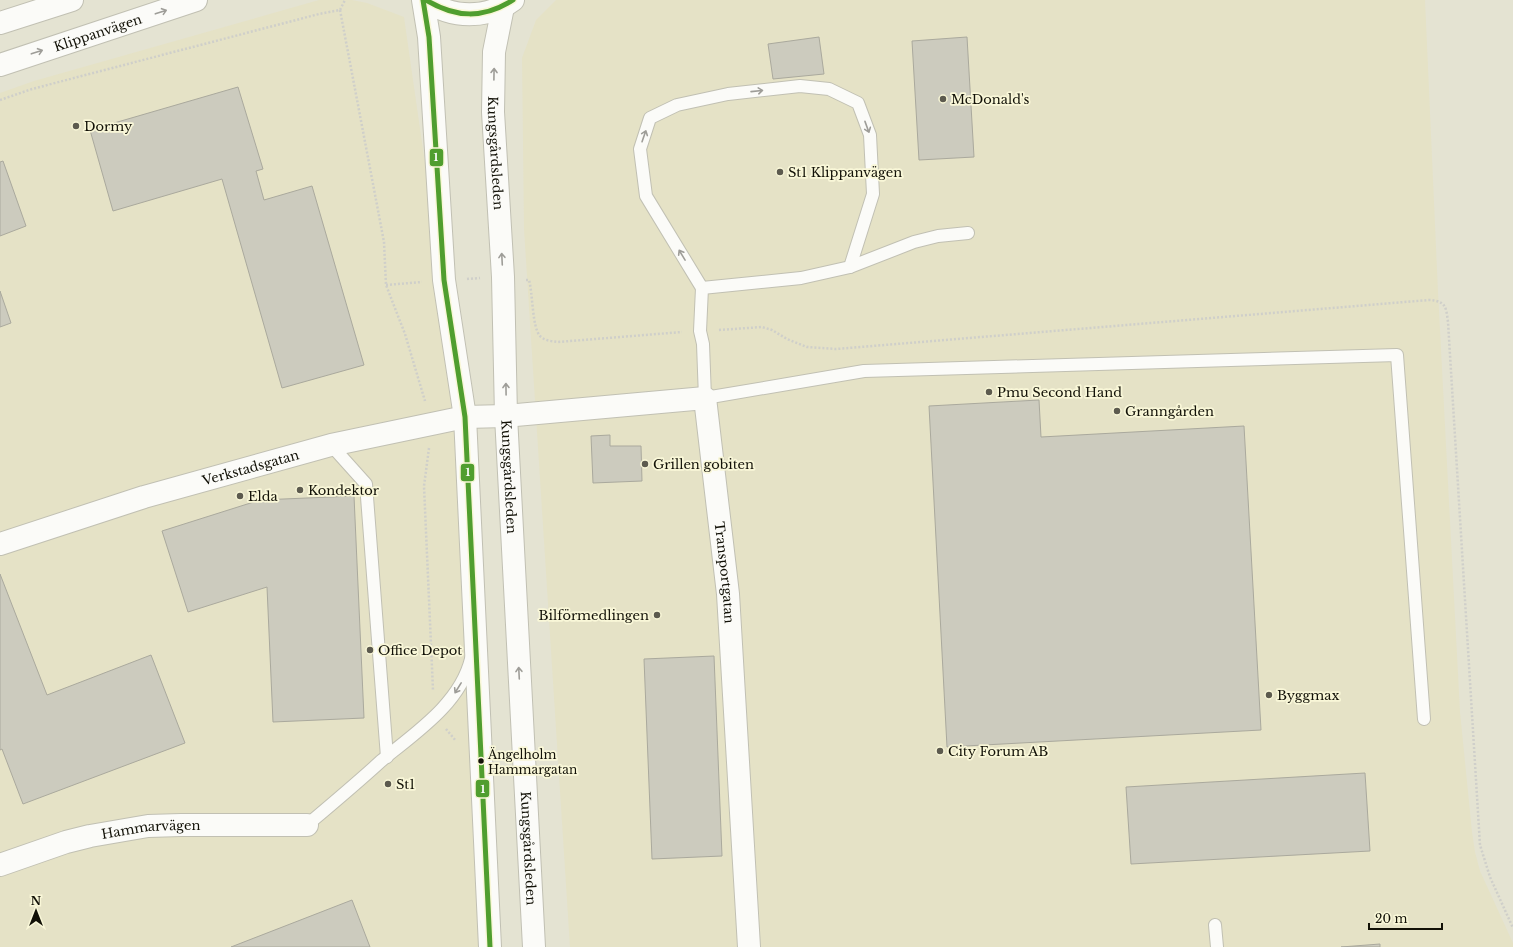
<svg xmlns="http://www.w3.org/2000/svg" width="1513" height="947" font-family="'Libre Baskerville',serif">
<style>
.built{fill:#e5e2c6}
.building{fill:#cccbbe;stroke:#aaa99d}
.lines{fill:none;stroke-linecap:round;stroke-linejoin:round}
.lane-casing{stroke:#c1c0b3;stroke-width:14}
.street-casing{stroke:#c1c0b3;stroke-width:24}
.secondary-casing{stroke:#c1c0b3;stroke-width:24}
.path{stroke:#cfcfca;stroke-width:2.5;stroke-dasharray:2 2;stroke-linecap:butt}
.lane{stroke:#fbfbf8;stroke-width:12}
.street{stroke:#fbfbf8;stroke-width:22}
.secondary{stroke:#fbfbf8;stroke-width:22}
.bus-1-casing{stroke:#f9f7d8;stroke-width:8}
.bus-1{stroke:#509e2f;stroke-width:5}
.oneway{stroke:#9e9d98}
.poi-dot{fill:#5c5a4e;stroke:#f9f7d8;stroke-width:1.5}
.bus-dot{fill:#121107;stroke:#f9f7d8;stroke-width:1.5}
.labels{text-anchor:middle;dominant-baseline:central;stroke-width:3.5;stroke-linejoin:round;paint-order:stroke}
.bus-label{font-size:12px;fill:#121107;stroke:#f9f7d8;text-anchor:start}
.street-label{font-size:13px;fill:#121107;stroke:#f9f7d8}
.poi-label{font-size:13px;fill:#121107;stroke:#f9f7d8;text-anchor:start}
.line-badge{stroke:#f9f7d8;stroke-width:1.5}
.badge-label{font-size:11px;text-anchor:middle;font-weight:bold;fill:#fff}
</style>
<rect width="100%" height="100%" fill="#e4e3d2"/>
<g class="built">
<path d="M319,0H352L367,3L404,17L462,422L487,947H0V93L34,81Z"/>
<path d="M556,0H1425L1438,292L1460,712L1472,832L1475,852L1480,871L1513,943V947H570L524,229L522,58L536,20Z"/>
</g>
<g class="building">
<path d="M819,37L824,74L773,79L768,44Z"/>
<path d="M967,37L974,157L919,160L912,41Z"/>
<path d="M238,87L263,169L256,171L264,200L312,186L364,365L282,388L222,179L113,211L90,130Z"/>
<path d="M3,161L26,226L0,236V162Z"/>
<path d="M0,291L11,323L0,327Z"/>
<path d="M1039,400L1041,437L1244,426L1261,730L947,747L929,406Z"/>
<path d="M610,435V446H641L642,481L593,483L591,436Z"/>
<path d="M354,496L364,718L273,722L267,587L188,612L162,531L260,500Z"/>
<path d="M0,574L47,695L151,655L185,743L23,804L2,749L0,750Z"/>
<path d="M714,656L722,856L652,859L644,659Z"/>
<path d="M1365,773L1370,851L1131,864L1126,787Z"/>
<path d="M352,900L370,947H231Z"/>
<path d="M1380,944V947H1341Z"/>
</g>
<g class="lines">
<g class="lane-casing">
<g id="lane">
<path d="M968,233L938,236L914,242L850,267L801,278L702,288L700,331L703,344L705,398L864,371L1397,355L1424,719"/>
<path d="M702,288L646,196L640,149L650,118L677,105L728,94L800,86L829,89L858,103L870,135L873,194L850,267"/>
<path d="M331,445L366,484L387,757"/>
<path d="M307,825C332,804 357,783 381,761C415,733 460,704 471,659"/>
<path d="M1215,925L1217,947"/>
</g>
</g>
<g class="street-casing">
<g id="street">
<path id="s1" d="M0,544L144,497L331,445L465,417L506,416L705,398L728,594L749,947"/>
<path id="s2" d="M0,865L66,842L90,836L148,826L181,825H307"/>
</g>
</g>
<g class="secondary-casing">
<g id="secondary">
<path d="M423,0L429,37L444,280L465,417L490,947"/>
<path d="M426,0C452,19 487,19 513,0"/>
<path id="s3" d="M503,7L494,52L493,112L503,277L506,416L534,947"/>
<path d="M0,23L72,0"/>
<path id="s4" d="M0,65L196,0"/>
</g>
</g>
<g class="path">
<path d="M340,10L384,242L386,285L405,334L425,401"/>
<path d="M0,100L32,89L319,14L340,10L345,0"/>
<path d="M467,279L480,278"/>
<path d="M526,280H529C533,294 532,327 540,336C545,341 552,341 558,342L682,332"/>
<path d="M386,285L422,282"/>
<path d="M719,330L762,327L772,330L787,339L807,347L836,349L1429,300C1446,301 1446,307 1448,322L1480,845L1490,877L1513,928"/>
<path d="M429,448L424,486L433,690"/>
<path d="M446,729L456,741"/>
</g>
<use href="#lane" class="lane"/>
<use href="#street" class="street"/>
<use href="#secondary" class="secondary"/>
<g class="bus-1-casing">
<g id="bus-1">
<path d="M423,0L429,37L444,280L465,417L490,947"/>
<path d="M426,0C456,18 483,19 513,0"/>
</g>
</g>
<use href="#bus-1" class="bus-1"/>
</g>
<defs><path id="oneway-shaft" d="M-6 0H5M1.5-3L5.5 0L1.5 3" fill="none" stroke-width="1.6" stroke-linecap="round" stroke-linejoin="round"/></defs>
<g class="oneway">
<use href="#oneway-shaft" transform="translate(161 12) rotate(-18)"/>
<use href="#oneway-shaft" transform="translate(37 52) rotate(-18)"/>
<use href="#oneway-shaft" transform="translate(494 74) rotate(-89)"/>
<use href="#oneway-shaft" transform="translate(757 91) rotate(-6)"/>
<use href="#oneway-shaft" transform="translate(867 127) rotate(70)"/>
<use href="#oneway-shaft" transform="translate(644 136) rotate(-71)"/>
<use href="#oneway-shaft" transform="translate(682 255) rotate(-121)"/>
<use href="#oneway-shaft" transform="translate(502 259) rotate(-93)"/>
<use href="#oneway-shaft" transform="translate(506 389) rotate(-91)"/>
<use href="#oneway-shaft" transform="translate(519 673) rotate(-93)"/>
<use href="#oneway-shaft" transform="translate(458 688) rotate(122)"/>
</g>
<g class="poi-dot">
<circle cx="943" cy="99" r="4"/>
<circle cx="76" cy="126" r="4"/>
<circle cx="780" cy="172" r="4"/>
<circle cx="989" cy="392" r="4"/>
<circle cx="1117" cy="411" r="4"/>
<circle cx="645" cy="464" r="4"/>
<circle cx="300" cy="490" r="4"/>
<circle cx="240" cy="496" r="4"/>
<circle cx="657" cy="615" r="4"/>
<circle cx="370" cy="650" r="4"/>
<circle cx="1269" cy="695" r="4"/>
<circle cx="940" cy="751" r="4"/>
<circle cx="388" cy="784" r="4"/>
</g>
<circle class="bus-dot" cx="481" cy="761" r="3.5"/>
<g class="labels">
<g class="bus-label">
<text x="488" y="754">Ängelholm<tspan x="488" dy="15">Hammargatan</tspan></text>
</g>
<g class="street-label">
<text stroke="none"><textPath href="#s4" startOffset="103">Klippanvägen</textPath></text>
<text stroke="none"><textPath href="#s3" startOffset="147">Kungsgårdsleden</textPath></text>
<text stroke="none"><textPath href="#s1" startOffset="262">Verkstadsgatan</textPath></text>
<text stroke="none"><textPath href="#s3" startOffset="471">Kungsgårdsleden</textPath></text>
<text stroke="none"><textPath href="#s1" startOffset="899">Transportgatan</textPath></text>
<text stroke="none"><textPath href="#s2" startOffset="156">Hammarvägen</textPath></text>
<text stroke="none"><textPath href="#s3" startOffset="843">Kungsgårdsleden</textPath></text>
</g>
<g class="poi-label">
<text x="951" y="99">McDonald's</text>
<text x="84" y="126">Dormy</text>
<text x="788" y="172">St1 Klippanvägen</text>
<text x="997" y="392">Pmu Second Hand</text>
<text x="1125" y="411">Granngården</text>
<text x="653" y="464">Grillen gobiten</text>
<text x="308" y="490">Kondektor</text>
<text x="248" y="496">Elda</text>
<text x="649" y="615" text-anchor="end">Bilförmedlingen</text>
<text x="378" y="650">Office Depot</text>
<text x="1277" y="695">Byggmax</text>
<text x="948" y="751">City Forum AB</text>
<text x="396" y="784">St1</text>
</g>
</g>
<g class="line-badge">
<rect x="429" y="148" width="15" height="19" rx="4" fill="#509e2f"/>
<rect x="460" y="463" width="15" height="19" rx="4" fill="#509e2f"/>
<rect x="475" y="779" width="15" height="19" rx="4" fill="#509e2f"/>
</g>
<g class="badge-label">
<text x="436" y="161">1</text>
<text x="468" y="476">1</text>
<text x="483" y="793">1</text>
</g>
<g transform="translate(36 911)" stroke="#f9f7d8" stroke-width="3" paint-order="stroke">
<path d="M0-3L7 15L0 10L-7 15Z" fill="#121107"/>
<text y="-6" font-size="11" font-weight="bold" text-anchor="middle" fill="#121107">N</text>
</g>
<path d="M1369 923v6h73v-6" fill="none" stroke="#121107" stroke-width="2"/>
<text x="1375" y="923" font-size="12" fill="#121107" stroke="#f9f7d8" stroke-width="3" paint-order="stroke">20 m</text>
</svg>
